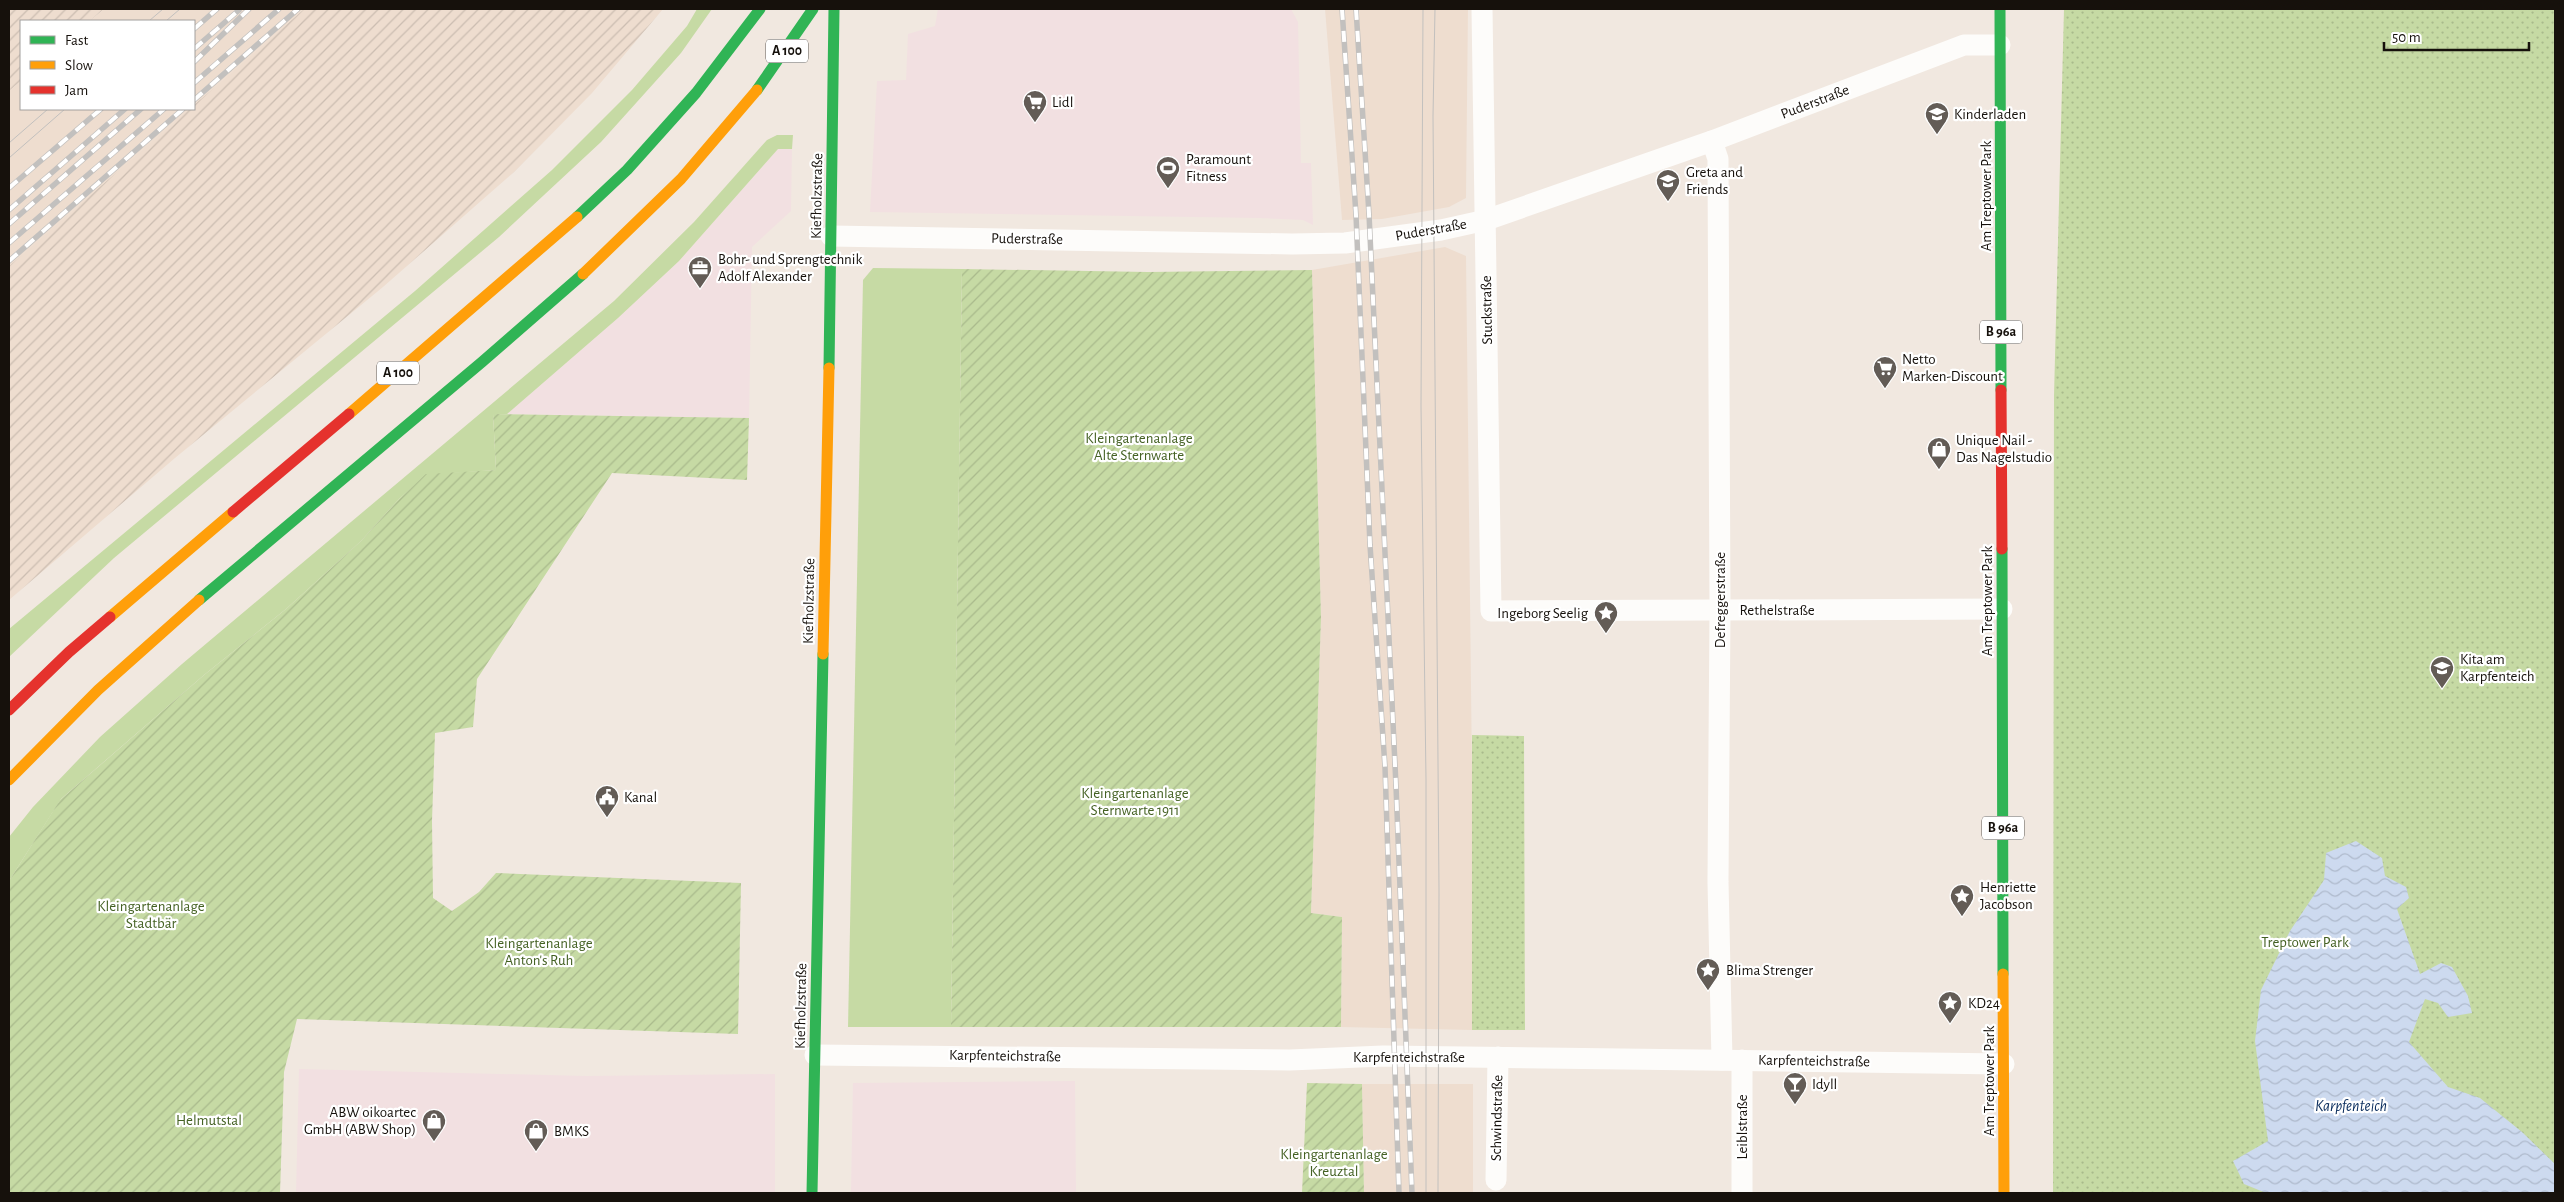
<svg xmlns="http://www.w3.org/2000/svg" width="2564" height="1202" font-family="'Alegreya Sans',sans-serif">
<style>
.commercial{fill:#f2e0e1}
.industrial{fill:url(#industrial-furrows)}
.built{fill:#eeddcf}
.grass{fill:#c6daa4}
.park{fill:url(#park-dots)}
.garden{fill:url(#garden-furrows)}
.water{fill:url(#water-waves)}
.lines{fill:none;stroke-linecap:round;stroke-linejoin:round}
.street{stroke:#fdfcfa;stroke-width:21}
.fast{stroke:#30b455;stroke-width:11}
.slow{stroke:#ff9f0a;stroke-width:11}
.jam{stroke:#e5322d;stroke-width:11}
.tram{stroke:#c2c0be;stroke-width:1}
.rail-casing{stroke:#c2c0be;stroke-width:5.5}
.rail{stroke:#fff;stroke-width:4;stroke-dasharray:11;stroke-linecap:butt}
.labels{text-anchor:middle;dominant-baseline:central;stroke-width:4.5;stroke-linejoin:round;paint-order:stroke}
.shield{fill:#fff;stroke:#5c5855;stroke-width:1}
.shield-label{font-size:14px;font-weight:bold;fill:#16110c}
.poi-label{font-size:15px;fill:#16110c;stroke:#fff;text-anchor:start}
.street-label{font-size:15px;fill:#16110c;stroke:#fff}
.park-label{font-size:15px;fill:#446123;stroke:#fff}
.water-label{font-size:16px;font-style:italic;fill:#092c5c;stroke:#fff}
</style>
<defs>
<pattern id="industrial-furrows" width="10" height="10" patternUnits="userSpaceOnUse" patternTransform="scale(1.25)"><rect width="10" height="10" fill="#eeddcf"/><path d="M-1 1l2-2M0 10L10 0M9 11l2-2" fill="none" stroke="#cbbdb1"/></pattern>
<pattern id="park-dots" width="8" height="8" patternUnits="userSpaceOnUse" patternTransform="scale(1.25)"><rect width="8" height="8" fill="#c6daa4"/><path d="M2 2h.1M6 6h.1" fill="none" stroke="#a9ba8c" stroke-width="1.8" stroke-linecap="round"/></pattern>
<pattern id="garden-furrows" width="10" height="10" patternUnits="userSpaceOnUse" patternTransform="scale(1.25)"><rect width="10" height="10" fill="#c6daa4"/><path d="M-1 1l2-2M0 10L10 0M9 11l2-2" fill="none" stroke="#a9ba8c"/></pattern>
<pattern id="water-waves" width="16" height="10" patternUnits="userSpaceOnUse" patternTransform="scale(1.25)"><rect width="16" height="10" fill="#cddaef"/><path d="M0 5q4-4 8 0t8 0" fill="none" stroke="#afbacc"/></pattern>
</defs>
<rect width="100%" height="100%" fill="#f1e8e0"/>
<g class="commercial">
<path d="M938,9H1291L1298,22L1301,163H1311L1313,225L1303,220L1258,218L870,212L877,81L906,80L908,34L935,26Z"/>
<path d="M778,149H792L791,211L752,247L749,418L507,414L618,318L679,261Z"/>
<path d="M299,1069L586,1076L775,1074V1193H296Z"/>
<path d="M1075,1081L1076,1193H851L853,1083Z"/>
</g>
<g class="industrial">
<path d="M9,9H104L90,21H21V81L9,91Z"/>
<path d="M304,9H663L592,93L514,172L383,287L175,458L9,600V266L189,109H194V105Z"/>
</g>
<g class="built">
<path d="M104,9H304L194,105V21H90Z"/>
<path d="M1325,9H1468L1466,198L1449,207L1382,219L1342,220Z"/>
<path d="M21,81V109H189L9,266V91Z"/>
<path d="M1445,247L1466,256L1473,857L1472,1030L1341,1027L1342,917L1311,913L1321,618L1312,270Z"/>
<path d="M1362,1084H1473V1193H1364Z"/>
</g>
<g class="grass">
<path d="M697,9H712L681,53L601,142L499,237L114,558L9,657V629L415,291L552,170L632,90L687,26Z"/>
<path d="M777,135H793L792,149H778L679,261L618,318L507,414H493L496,470L426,475L399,499L361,541L286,609L204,675L61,799L9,881V837L33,807L100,737L182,664L614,301L694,222L767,140Z"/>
<path d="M873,268L962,269L951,1027H848L863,280Z"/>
</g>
<g class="park">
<path d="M2064,9H2555V1193H2053L2054,396Z"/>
<path d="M1472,735L1524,736L1525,1030H1472Z"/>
</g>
<g class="garden">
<path d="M962,269L1148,272L1312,270L1321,618L1311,913L1342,917L1341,1027H951Z"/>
<path d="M493,414L749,418L747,480L612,473L477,679L473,727L435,733L432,821L433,898L452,911L479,892L496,873L741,883L738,1034L297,1019L284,1072L280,1193H9V881L60,800L204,675L286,609L361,541L399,499L426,474L496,470Z"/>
<path d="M1307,1083L1362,1084L1364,1193H1302Z"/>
</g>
<path class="water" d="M2356,841L2382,858L2385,876L2406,887L2409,898L2397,909L2420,974L2441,963L2452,967L2468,996L2472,1013L2448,1017L2438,1003L2425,999L2409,1042L2448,1087L2480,1098L2522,1132L2555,1164V1193H2266L2244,1184L2233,1161L2268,1141L2255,1041L2261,990L2290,931L2324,880L2326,853Z"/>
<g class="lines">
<g class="street">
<path d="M1482,9L1491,611L2002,609"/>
<path d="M1712,141L1718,159L1720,610L1718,882L1722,1060"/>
<path d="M831,236L1292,244L1345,243L1441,230L1486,220L1712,141L1964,45H2000"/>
<path d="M815,1055L1290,1060L1383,1056L2004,1064"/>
<path d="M1496,1180L1498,1057"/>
<path d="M1742,1193V1060"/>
</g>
<g class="fast">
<path d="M2000,9L2001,390"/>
<path d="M757,90L813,9"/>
<path d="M577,217L627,170L696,93L760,9"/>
<path d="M829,368L834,9"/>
<path d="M2002,549L2003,974"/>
<path d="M199,600L482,362L583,274"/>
<path d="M812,1193L823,654"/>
</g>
<g class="slow">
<path d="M583,274L681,179L757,90"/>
<path d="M349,414L577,217"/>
<path d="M110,617L233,512"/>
<path d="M823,654L829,368"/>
<path d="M9,780L98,690L199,600"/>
<path d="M2003,974L2004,1193"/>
</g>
<g class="jam">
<path d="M2001,390L2002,549"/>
<path d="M233,512L349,414"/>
<path d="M9,710L69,652L110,617"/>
</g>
<g class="tram">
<path d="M1423,9L1421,406L1426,779V1193"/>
<path d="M1435,9L1433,116L1439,891L1438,1193"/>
<path d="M149,21L163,9"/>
<path d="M166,21L180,9"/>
<path d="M9,143L48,109"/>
<path d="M9,158L65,109"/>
</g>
<g class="rail-casing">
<g id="rail">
<path d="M1342,9L1356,215L1370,545L1385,767L1399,1193"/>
<path d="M1356,9L1369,214L1396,786L1412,1193"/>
<path d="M194,29L217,9"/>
<path d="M194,49L239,10"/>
<path d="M194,62L249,9"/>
<path d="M194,83L279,9"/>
<path d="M194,100L298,9"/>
<path d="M9,188L101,109"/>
<path d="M9,210L125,109"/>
<path d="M9,224L141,109"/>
<path d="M9,243L164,109"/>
<path d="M9,261L183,109"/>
</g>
</g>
<use href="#rail" class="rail"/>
</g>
<defs>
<g id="supermarket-pin" transform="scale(1.25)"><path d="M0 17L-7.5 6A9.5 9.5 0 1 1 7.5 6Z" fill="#635c56" stroke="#fff"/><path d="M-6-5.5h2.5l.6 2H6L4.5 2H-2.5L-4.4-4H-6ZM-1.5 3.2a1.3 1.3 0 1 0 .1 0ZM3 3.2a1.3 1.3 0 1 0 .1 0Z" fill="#fff"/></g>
<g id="school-pin" transform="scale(1.25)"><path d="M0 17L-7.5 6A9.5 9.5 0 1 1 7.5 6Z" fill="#635c56" stroke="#fff"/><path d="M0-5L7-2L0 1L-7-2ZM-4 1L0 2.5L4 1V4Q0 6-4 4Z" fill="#fff"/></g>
<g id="stadium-pin" transform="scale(1.25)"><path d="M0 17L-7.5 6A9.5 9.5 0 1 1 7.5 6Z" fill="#635c56" stroke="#fff"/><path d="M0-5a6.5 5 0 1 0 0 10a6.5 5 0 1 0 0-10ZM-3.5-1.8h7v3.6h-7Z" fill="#fff"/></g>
<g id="office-pin" transform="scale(1.25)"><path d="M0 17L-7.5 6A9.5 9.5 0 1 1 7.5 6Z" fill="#635c56" stroke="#fff"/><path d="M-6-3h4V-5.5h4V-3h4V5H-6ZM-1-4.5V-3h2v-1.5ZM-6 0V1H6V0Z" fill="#fff"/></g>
<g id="shop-pin" transform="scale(1.25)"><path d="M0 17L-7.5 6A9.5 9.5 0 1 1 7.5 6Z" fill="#635c56" stroke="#fff"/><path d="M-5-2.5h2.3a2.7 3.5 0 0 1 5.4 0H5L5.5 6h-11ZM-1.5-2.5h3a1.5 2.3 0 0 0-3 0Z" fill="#fff"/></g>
<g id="sight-pin" transform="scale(1.25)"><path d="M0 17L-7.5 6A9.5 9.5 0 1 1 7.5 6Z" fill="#635c56" stroke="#fff"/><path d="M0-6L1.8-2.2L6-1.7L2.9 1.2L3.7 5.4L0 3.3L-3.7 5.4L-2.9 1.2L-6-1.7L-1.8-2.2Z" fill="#fff"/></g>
<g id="civic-pin" transform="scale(1.25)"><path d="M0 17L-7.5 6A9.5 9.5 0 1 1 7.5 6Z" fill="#635c56" stroke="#fff"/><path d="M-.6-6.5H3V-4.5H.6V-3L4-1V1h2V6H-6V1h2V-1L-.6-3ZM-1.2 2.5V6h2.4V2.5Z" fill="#fff"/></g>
<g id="bar-pin" transform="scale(1.25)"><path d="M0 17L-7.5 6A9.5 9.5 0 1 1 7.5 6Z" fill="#635c56" stroke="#fff"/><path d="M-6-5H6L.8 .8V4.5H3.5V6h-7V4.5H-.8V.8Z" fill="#fff"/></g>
</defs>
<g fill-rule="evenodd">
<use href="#supermarket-pin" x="1035" y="102"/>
<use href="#school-pin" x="1937" y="114"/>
<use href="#stadium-pin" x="1168" y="168"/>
<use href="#school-pin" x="1668" y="181"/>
<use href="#office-pin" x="700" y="268"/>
<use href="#supermarket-pin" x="1885" y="368"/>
<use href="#shop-pin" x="1939" y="449"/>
<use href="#sight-pin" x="1606" y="613"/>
<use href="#school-pin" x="2442" y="668"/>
<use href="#civic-pin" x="607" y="797"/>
<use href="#sight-pin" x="1962" y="896"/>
<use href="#sight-pin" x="1708" y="970"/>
<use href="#sight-pin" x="1950" y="1003"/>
<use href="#bar-pin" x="1795" y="1084"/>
<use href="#shop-pin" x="434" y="1121"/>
<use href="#shop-pin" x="536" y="1131"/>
</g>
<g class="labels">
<g class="shield">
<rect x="766" y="39.5" width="42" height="23" rx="4"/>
<rect x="1980" y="320.5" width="42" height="23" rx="4"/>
<rect x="377" y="361.5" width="42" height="23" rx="4"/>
<rect x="1982" y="816.5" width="42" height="23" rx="4"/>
</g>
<g class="shield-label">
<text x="787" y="51">A 100</text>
<text x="2001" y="332">B 96a</text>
<text x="398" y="373">A 100</text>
<text x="2003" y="828">B 96a</text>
</g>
<g class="poi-label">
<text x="1052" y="102">Lidl</text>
<text x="1954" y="114">Kinderladen</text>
<text x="1186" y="159">Paramount<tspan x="1186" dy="17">Fitness</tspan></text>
<text x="1686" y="172">Greta and<tspan x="1686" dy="17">Friends</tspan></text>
<text x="718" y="259">Bohr- und Sprengtechnik<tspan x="718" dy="17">Adolf Alexander</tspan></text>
<text x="1902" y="359">Netto<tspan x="1902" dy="17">Marken-Discount</tspan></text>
<text x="1956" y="440">Unique Nail -<tspan x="1956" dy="17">Das Nagelstudio</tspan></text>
<text x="1588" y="613" text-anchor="end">Ingeborg Seelig</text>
<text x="2460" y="659">Kita am<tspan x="2460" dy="17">Karpfenteich</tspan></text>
<text x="624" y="797">Kanal</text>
<text x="1980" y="887">Henriette<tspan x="1980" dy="17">Jacobson</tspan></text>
<text x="1726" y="970">Blima Strenger</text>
<text x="1968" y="1003">KD24</text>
<text x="1812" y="1084">Idyll</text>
<text x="416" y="1112" text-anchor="end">ABW oikoartec<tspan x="416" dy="17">GmbH (ABW Shop)</tspan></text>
<text x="554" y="1131">BMKS</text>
</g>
<g class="street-label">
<text transform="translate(1815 102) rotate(-21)">Puderstraße</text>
<text transform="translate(817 196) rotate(-89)">Kiefholzstraße</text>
<text transform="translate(1986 196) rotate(-90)">Am Treptower Park</text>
<text transform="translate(1431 230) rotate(-10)">Puderstraße</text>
<text transform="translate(1027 239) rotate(1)">Puderstraße</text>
<text transform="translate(1487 310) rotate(-91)">Stuckstraße</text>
<text transform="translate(1720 600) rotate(-90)">Defreggerstraße</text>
<text transform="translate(809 601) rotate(-89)">Kiefholzstraße</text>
<text transform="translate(1987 601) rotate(-90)">Am Treptower Park</text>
<text x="1777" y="610">Rethelstraße</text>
<text transform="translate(801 1006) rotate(-89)">Kiefholzstraße</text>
<text transform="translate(1005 1056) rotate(1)">Karpfenteichstraße</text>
<text x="1409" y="1057">Karpfenteichstraße</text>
<text transform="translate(1814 1061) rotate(1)">Karpfenteichstraße</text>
<text transform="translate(1989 1081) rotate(-90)">Am Treptower Park</text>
<text transform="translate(1497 1118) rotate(-89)">Schwindstraße</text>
<text transform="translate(1742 1127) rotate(-90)">Leiblstraße</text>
</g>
<g class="park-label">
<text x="1139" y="438">Kleingartenanlage<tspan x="1139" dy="17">Alte Sternwarte</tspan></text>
<text x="1135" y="793">Kleingartenanlage<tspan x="1135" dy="17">Sternwarte 1911</tspan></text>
<text x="151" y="906">Kleingartenanlage<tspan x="151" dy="17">Stadtbär</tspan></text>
<text x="2305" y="942">Treptower Park</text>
<text x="539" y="943">Kleingartenanlage<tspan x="539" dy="17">Anton's Ruh</tspan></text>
<text x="209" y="1120">Helmutstal</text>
<text x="1334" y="1154">Kleingartenanlage<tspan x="1334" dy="17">Kreuztal</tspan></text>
</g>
<g class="water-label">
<text x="2351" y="1106">Karpfenteich</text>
</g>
</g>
<rect width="2564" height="1202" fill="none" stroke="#16110c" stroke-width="20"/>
<rect x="20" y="20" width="175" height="90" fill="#ffffff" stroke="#a2a09e"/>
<rect x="30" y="36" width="25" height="8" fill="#30b455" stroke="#a2a09e"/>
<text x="65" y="45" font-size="15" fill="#16110c">Fast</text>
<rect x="30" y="61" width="25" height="8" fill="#ff9f0a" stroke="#a2a09e"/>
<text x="65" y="70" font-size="15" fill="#16110c">Slow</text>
<rect x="30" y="86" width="25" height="8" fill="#e5322d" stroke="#a2a09e"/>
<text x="65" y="95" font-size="15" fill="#16110c">Jam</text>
<path d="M2384 42v8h145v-8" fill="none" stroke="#16110c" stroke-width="2.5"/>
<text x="2392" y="42" font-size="15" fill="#16110c" stroke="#ffffff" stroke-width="4" paint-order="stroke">50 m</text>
</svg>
